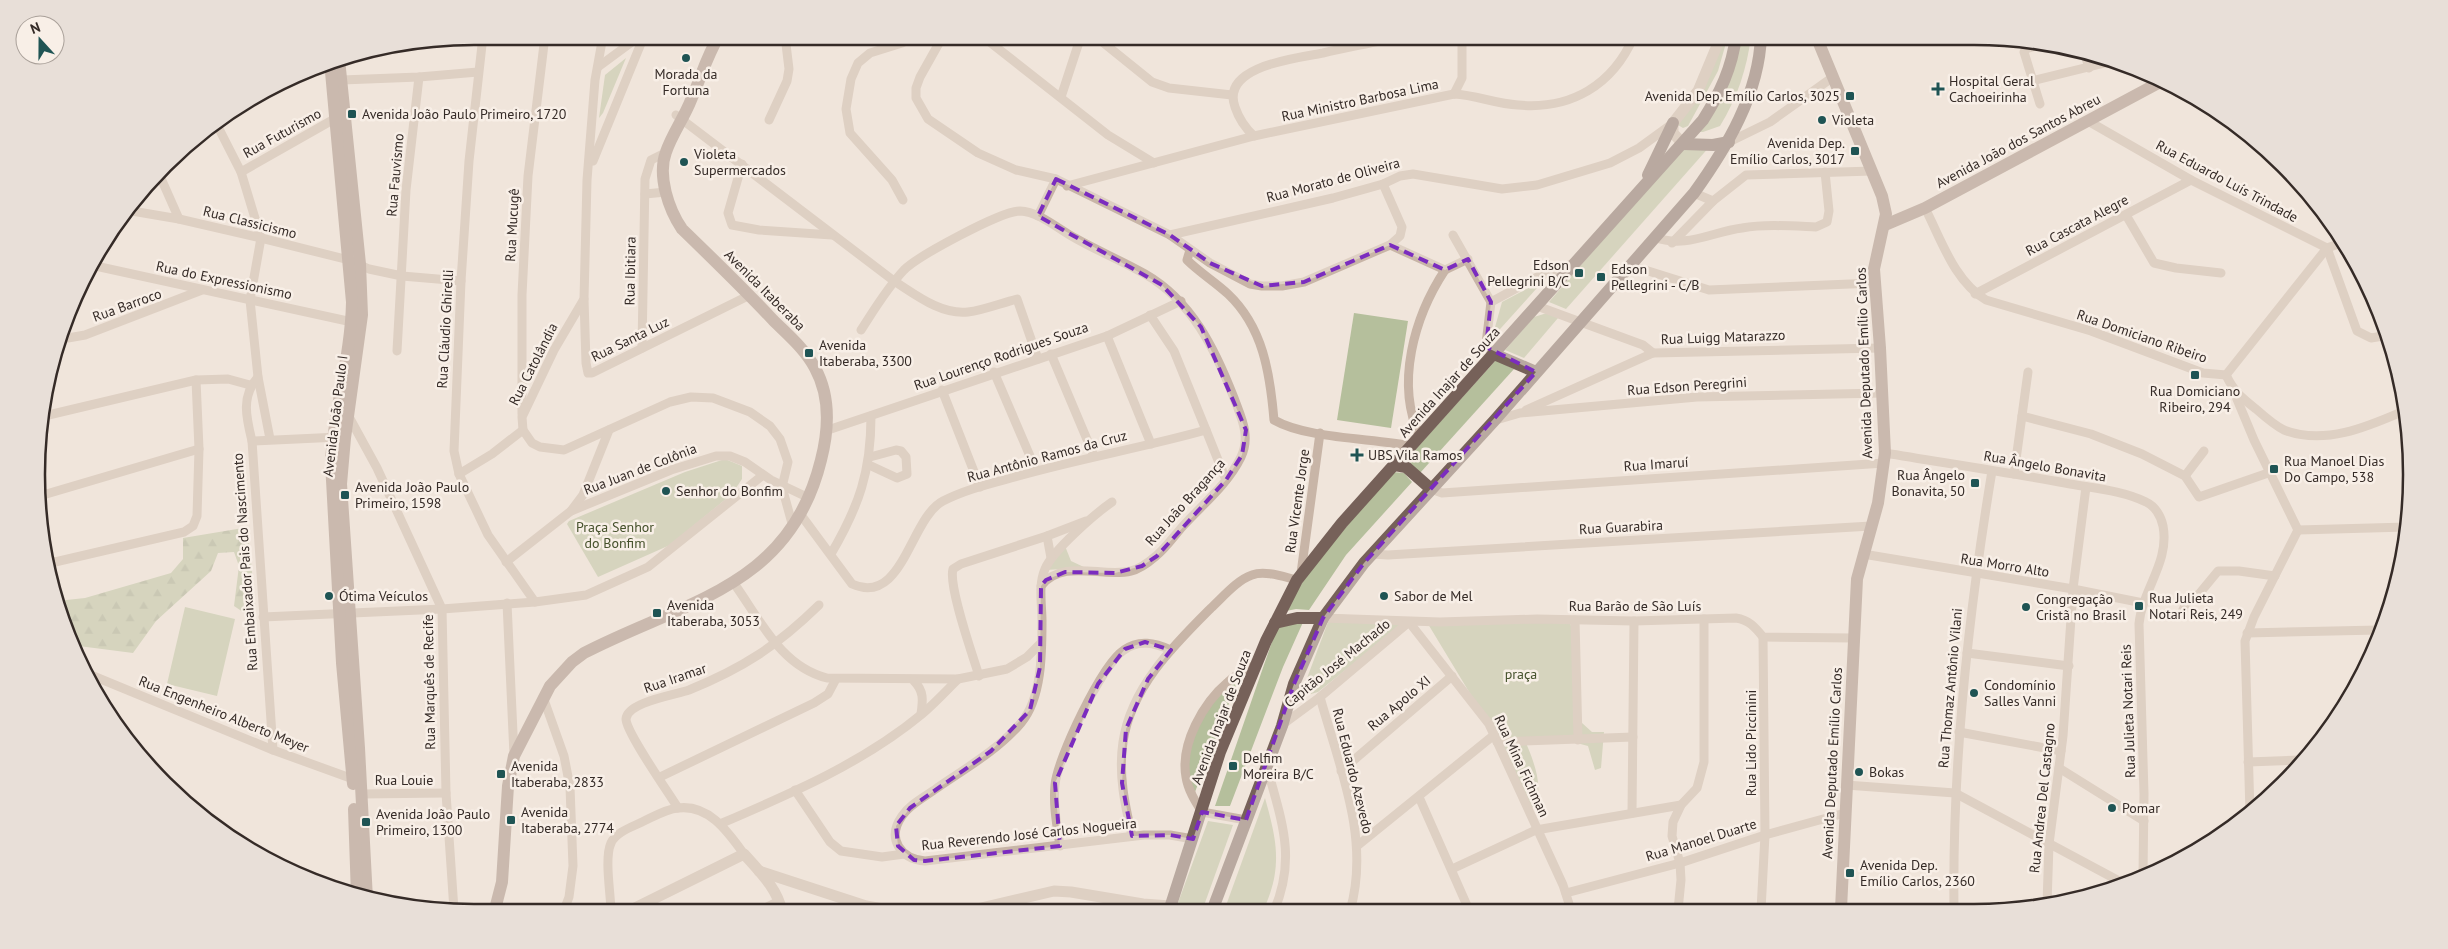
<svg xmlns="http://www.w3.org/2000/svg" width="2448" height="949" font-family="'PT Sans',sans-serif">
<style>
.green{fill:#b5bf9c}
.forest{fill:url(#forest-firs)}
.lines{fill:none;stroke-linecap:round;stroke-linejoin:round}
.minor{stroke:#c8b5a7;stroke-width:9}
.tertiary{stroke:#c8b5a7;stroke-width:11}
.secondary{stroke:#9b8479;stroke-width:12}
.primary{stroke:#766159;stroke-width:12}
.marked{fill:none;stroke:#7b2cbf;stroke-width:4;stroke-dasharray:10 6;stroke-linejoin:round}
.poi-dot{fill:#1f5454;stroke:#f8efe7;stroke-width:2}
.labels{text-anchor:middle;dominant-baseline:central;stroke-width:5;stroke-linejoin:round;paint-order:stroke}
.poi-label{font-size:14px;fill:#352b27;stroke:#f8efe7;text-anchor:start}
.street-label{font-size:14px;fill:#352b27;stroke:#f8efe7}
.park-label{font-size:14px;fill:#46522c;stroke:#f8efe7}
.rim{fill:none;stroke:#352b27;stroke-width:2.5}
</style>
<defs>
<pattern id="forest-firs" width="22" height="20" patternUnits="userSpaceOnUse" patternTransform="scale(1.25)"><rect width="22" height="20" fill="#b5bf9c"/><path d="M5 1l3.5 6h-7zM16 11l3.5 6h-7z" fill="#9ca486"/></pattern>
</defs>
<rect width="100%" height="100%" fill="#f0e5db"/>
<g class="green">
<path d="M1720,36H1728L1718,71L1688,126L1683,128L1678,125Z"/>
<path d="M1740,36H1751C1747,69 1737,98 1720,126L1703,132H1697Z"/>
<path d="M626,58L603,113L599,118L605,75Z"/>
<path d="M1711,145L1566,309L1549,302L1683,147Z"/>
<path d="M1545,279L1492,338L1502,302Z"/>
<path d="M1354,313L1408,321L1391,428L1337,420Z"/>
<path d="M1547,313L1558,318L1524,358L1505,350L1534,317Z"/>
<path d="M1496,360L1514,369L1420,473L1405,461Z"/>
<path d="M725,459L742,466V479L732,494L670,545L598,577L567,524L569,521L685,472Z"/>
<path d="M1392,472L1404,473L1412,482L1346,555L1309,610L1296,609L1286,611L1307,574Z"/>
<path d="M1065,546L1071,561L1086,568L1044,570Z"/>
<path d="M185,607L235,619L217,696L167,684Z"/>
<path d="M1331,614L1409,619L1318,692L1300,697Z"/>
<path d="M1570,618L1582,723L1592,732H1604L1601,768L1595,770L1588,746L1573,742L1526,743C1534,762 1547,794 1530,810L1500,743L1428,624Z"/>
<path d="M1304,620L1283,667L1230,806H1215L1274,636L1279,625Z"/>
<path d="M1239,677L1195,792L1187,779L1188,748L1206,709Z"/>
<path d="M1265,798C1277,841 1283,868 1263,911H1224Z"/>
<path d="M1208,821L1233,825L1202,911H1175Z"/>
</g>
<path class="forest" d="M243,528L248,532L256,612L246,614L234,606L239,566L234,552L218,553L211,571L156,621L133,653L71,645L57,601L85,598L171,573L183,559V538Z"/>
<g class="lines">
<g class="minor">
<path d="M483,36L469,161L461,281L454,451L459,474L488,535L535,602"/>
<path d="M603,36L595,80L587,180L584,299L554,350L522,417L523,430L532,443L540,447L564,450L670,402L691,397L713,398L750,412L770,426L780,439L788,462L782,487"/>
<path d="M943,36L920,77L916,88V98L928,119L978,153L1016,170L1056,179L1170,235L1333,198L1383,184L1400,176L1413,174L1502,189L1537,185L1610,163L1639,148L1672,124"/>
<path d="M982,36L1108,135L1154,163"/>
<path d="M1095,36L1152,82L1169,88L1232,95"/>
<path d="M1523,36H1550"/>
<path d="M2038,45L2026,49L2024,52L2040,104"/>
<path d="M2084,51L2089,68"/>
<path d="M598,67L640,36"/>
<path d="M342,80L419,77L478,72"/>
<path d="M2032,81L2113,61"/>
<path d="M2157,84L2176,87"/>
<path d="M1454,94L1462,78V36"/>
<path d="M1061,97L1081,36"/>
<path d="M676,115L894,281C916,295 941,315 968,312C984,310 1001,303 1017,299L1038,359"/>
<path d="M769,120L787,81L789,69L785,36"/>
<path d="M2088,121L2191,180L2327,248L2357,331L2371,338L2389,335"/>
<path d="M216,123L241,172L261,238L250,300L258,377L270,439"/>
<path d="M1254,136C1245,128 1239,119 1235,107C1220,66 1297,58 1323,53C1350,47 1376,42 1402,36"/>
<path d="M1729,142L1770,122L1833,77"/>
<path d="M593,161L644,36"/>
<path d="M742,164L728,213L732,225L759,230L832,235"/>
<path d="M241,172L336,118"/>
<path d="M160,176L179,219"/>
<path d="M1067,186L1254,136L1454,94C1476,95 1496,104 1518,105C1571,110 1613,85 1634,36"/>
<path d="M1694,193L1713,201"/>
<path d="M645,194L666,192"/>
<path d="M903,200L892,180L850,133L846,109L851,79L858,63L870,53L902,43L916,36"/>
<path d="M1925,208C1941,239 1954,281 1986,300L2091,331L2203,373L2226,375"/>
<path d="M132,211L179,219L261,238L349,260L369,269L402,276L461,281"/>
<path d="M2126,215L2154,263L2176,268L2221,273"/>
<path d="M1038,216L1056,179"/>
<path d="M1170,235L1210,263L1250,284L1262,286H1282L1304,282L1390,245L1400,236L1402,227L1383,184"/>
<path d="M1453,235L1491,302L1486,344L1488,349L1494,354"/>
<path d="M1654,237C1686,249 1711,232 1742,228C1766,224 1792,226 1816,227L1827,222L1829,211L1825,172"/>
<path d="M1672,243L1713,201L1746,175L1872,171"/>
<path d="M1390,245L1445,270L1468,259"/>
<path d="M1190,250L1187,260C1199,272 1215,282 1228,294C1263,327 1270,373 1274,420C1307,439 1372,438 1412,446"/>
<path d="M91,265L352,322"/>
<path d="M1629,265L1709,290L1874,283"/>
<path d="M1975,294L2191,180"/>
<path d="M584,299L586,363L588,373H592L750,295"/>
<path d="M1491,302L1539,276L1575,263"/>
<path d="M1537,306L1643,345L1653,353"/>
<path d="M1150,315L1174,351L1206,430"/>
<path d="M861,330C874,310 887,288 904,270C918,256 1001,211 1020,211C1040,212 1058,229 1075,238C1098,251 1122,261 1145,274C1192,301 1215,349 1234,398C1241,417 1251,436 1241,457C1228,484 1203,504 1183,526C1174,536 1166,548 1156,556C1149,562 1140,569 1131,571C1102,578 1063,558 1041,586"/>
<path d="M59,335L68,338L85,335L202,290"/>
<path d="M1107,336L1151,444"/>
<path d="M642,348L645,179L651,160L665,153"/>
<path d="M397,351L406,190L419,77"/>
<path d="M1051,354L1094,456"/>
<path d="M994,372L1036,470"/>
<path d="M2226,375C2234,392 2242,398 2256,409C2265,417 2274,425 2284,430C2325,446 2369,426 2406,410"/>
<path d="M2226,375L2327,248L2344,242"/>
<path d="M258,377C241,396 246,417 252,441L273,750"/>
<path d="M942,390L980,487"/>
<path d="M2234,392L2254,440L2298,530L2254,617L2245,641L2250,813"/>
<path d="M1526,410L1653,353L1880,348"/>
<path d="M522,414V295L528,176L545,36"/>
<path d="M348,415L377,468L442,609L446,793L454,910"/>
<path d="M2022,416L2091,434L2142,454L2185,476L2199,497L2271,472"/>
<path d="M40,417L196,380L228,379L250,385"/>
<path d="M1496,420L1520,413L1697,397L1883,393"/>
<path d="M828,430L1107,336L1181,301"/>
<path d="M1420,437C1395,384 1414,317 1445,270"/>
<path d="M252,441L339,437"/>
<path d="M1885,453C1945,463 2005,472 2065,483C2091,488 2122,490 2146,502C2155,506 2161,516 2163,526C2170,562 2142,590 2139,624L2144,794L2143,875"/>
<path d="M869,465L897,478L907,474L906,457L901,451L896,450L870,457"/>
<path d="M459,474L492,454L523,430"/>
<path d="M2014,474L2028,372"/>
<path d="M2185,476L2204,451"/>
<path d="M782,487L793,527"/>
<path d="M1431,489L1442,493L1884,463"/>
<path d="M43,495L199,449"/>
<path d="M1112,502C1095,514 1053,550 1045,569C1038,585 1042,604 1042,621C1042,653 1042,698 1021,723C998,750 966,768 937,788C925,797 910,804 902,816C886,839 901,859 925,861L1144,835H1170L1193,839"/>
<path d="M571,511L583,495L609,430"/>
<path d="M801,515L852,584C903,607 910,518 943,501C964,490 989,484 1011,478C1076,459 1142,448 1206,430L1226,480"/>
<path d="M2298,530L2407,527"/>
<path d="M1047,536L1051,558"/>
<path d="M831,554C859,506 871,472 871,416"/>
<path d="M1372,554L1388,555L1871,526"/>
<path d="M1863,554L2073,589L2143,603"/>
<path d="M45,558L55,562L184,532L193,526L197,516L199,449L196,380"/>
<path d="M506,562L571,511L671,470L716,456H730L745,462L771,480L809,498"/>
<path d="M1301,573L1320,433"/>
<path d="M733,582C760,619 780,666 827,678L958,679L1007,669L1027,657L1041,643"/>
<path d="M507,603L514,755"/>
<path d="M2181,614L2186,603L2199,594L2218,571H2239L2275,576"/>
<path d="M263,617L442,609L535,602L586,595L648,567L763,475"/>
<path d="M1323,618L1440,622L1537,619L1634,621L1736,618C1749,620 1755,627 1763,637L1853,638"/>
<path d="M1575,620L1578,740"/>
<path d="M1409,622L1489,724L1563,885L1571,910"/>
<path d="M2247,633L2379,630"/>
<path d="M1967,653L2069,666"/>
<path d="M86,673L273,750L353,779"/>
<path d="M979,676C973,656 948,586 953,569L961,564L1047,536L1086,521"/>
<path d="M914,681C924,691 923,700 921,714"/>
<path d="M543,697L564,756L570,787L573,866L569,897L563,913"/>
<path d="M1320,697C1339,766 1371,839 1350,911"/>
<path d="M1282,725L1320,697L1409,622"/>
<path d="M1959,732L2061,751"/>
<path d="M1497,742L1633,737"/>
<path d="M2248,762L2299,760"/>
<path d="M1267,767C1281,820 1297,857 1274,911"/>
<path d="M2059,768L2144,821"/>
<path d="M1341,771L1452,676"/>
<path d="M660,777L814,703L828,694L836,679"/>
<path d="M1846,785L1955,793L2121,882"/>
<path d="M795,790L830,842L841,851L882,857L904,854"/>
<path d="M362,794L446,793"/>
<path d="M1419,797L1469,910"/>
<path d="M678,808C668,792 626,732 626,719C627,702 675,695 689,690C743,668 777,646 819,605"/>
<path d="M1632,813L1634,621"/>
<path d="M1246,820L1202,812C1195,801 1188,790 1186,777C1180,744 1203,703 1228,682C1236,674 1247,669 1257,664"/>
<path d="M720,824C790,794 863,763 922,714C935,703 946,691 958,679"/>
<path d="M1132,836C1125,805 1118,774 1123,742C1131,687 1174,645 1211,608C1223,597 1237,580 1252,575C1265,570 1284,577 1297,580"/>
<path d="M1060,846C1057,826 1053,806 1055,785C1057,759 1102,664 1124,650C1139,639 1155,643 1171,650"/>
<path d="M1357,846L1494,735"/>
<path d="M1452,869L1536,830L1681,805"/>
<path d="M1566,893L1680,863L1765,835L1845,813"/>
<path d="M2047,904L2049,844L2063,736L2073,589L2086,487"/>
<path d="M1954,909C1952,762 1968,616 1992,471"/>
<path d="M1678,910L1681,880L1680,863L1672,836L1673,822L1681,805L1697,788L1704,762V619"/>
<path d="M1761,910L1765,835L1763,637"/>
<path d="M1102,911L1119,900"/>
<path d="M611,912C611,895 604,858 611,843C616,832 632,827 642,822C653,817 666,809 678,808C709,804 728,832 744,854"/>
<path d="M757,912L779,901"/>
</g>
<g class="tertiary">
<path d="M1683,144L1673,133V123L1698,91L1721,36"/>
<path d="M759,871L866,906L900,912"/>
<path d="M627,912L744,854C759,871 778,889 782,912"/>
<path d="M964,912L1054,891L1071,892L1143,904L1170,906"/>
</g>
<g class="secondary">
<path d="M1816,36L1882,196L1886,214L1874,269L1880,348L1885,453L1878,503L1857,579L1841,909"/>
<path d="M339,59L360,264L362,315L345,438L341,484L359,748L367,899"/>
<path d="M330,61L352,302C351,356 334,408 331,462L342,663L353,784"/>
<path d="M1885,225L1925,208L2164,80"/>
<path d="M354,809L357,896"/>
<path d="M494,913L502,882L508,786L514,756L550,686L572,662L584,653C684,601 790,588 821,460C829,429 831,397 815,368C805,349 788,335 773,320C744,289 713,259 682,229C669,210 657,176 666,152C672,134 684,118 691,100C701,78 706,57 719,36"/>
</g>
<g class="primary">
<path d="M1683,144L1713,145L1729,142"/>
<path d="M1648,175L1673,123"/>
<path d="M1494,354L1536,372"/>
<path d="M1395,465L1406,467L1431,489"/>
<path d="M1275,623L1297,618H1323"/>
<path d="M1169,911L1220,752L1266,641L1297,580L1342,523L1703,120C1720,93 1732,68 1736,36"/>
<path d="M1212,911L1282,726L1294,684L1323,618L1364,563L1494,421L1694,193C1727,147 1759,94 1761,36"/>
</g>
</g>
<path d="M0 0H2448V949H0ZM1056,179L1170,235L1210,263L1262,286L1304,282L1390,245L1445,270L1468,259L1491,302L1486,347L1536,372L1364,563L1323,618L1294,684L1246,820L1202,812L1193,839L1170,835L1132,836L1122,783L1126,729L1148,679L1171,650L1145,642L1125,649L1098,684L1055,783L1060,846L925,861L914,860L898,846L896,826L910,808L991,751L1030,710L1040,667L1041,586L1046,580L1065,572L1115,573L1142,566L1157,556L1226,480L1242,455L1246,430L1201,327L1162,285L1038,216Z" fill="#f0e5db" fill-opacity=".55" fill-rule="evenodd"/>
<path class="marked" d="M1056,179L1170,235L1210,263L1262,286L1304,282L1390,245L1445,270L1468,259L1491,302L1486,347L1536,372L1364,563L1323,618L1294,684L1246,820L1202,812L1193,839L1170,835L1132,836L1122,783L1126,729L1148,679L1171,650L1145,642L1125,649L1098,684L1055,783L1060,846L925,861L914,860L898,846L896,826L910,808L991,751L1030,710L1040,667L1041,586L1046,580L1065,572L1115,573L1142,566L1157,556L1226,480L1242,455L1246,430L1201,327L1162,285L1038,216Z"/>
<g class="poi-dot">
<circle cx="686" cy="58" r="5"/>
<path d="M1935.5 81.5h5v5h5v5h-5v5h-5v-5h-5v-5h5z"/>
<rect x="1845" y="91" width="10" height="10" rx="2.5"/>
<rect x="347" y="109" width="10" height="10" rx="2.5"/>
<circle cx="1822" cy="120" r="5"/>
<rect x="1850" y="146" width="10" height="10" rx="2.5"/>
<circle cx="684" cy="162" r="5"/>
<rect x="1574" y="268" width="10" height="10" rx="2.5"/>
<rect x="1596" y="272" width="10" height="10" rx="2.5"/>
<rect x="804" y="348" width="10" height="10" rx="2.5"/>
<rect x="2190" y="370" width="10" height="10" rx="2.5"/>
<path d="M1354.5 447.5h5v5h5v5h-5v5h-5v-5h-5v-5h5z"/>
<rect x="2269" y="464" width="10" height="10" rx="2.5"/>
<rect x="1970" y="478" width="10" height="10" rx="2.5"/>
<circle cx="666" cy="491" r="5"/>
<rect x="340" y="490" width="10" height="10" rx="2.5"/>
<circle cx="329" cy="596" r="5"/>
<circle cx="1384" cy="596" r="5"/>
<rect x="2134" y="601" width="10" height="10" rx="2.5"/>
<circle cx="2026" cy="607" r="5"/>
<rect x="652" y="608" width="10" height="10" rx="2.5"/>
<circle cx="1974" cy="693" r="5"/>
<rect x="1228" y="761" width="10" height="10" rx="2.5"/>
<circle cx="1859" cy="772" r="5"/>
<rect x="496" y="769" width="10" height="10" rx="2.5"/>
<circle cx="2112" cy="808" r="5"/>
<rect x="506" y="815" width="10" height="10" rx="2.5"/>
<rect x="361" y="817" width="10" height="10" rx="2.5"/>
<rect x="1845" y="868" width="10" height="10" rx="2.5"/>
</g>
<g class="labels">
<g class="poi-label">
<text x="686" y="74" text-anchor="middle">Morada da<tspan x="686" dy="16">Fortuna</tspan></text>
<text x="1949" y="81">Hospital Geral<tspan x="1949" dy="16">Cachoeirinha</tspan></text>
<text x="1840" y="96" text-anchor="end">Avenida Dep. Emílio Carlos, 3025</text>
<text x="362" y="114">Avenida João Paulo Primeiro, 1720</text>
<text x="1832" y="120">Violeta</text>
<text x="1845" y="143" text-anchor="end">Avenida Dep.<tspan x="1845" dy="16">Emílio Carlos, 3017</tspan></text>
<text x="694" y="154">Violeta<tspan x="694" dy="16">Supermercados</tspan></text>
<text x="1569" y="265" text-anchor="end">Edson<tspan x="1569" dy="16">Pellegrini B/C</tspan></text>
<text x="1611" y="269">Edson<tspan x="1611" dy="16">Pellegrini - C/B</tspan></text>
<text x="819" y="345">Avenida<tspan x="819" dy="16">Itaberaba, 3300</tspan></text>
<text x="2195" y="391" text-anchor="middle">Rua Domiciano<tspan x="2195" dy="16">Ribeiro, 294</tspan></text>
<text x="1368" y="455">UBS Vila Ramos</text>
<text x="2284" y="461">Rua Manoel Dias<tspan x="2284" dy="16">Do Campo, 538</tspan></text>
<text x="1965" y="475" text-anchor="end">Rua Ângelo<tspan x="1965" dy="16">Bonavita, 50</tspan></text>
<text x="355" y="487">Avenida João Paulo<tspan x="355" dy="16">Primeiro, 1598</tspan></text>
<text x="676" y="491">Senhor do Bonfim</text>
<text x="339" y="596">Ótima Veículos</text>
<text x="1394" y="596">Sabor de Mel</text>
<text x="2149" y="598">Rua Julieta<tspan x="2149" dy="16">Notari Reis, 249</tspan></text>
<text x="2036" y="599">Congregação<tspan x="2036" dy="16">Cristã no Brasil</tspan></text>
<text x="667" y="605">Avenida<tspan x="667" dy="16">Itaberaba, 3053</tspan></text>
<text x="1984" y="685">Condomínio<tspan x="1984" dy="16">Salles Vanni</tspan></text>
<text x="1243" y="758">Delfim<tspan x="1243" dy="16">Moreira B/C</tspan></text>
<text x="511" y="766">Avenida<tspan x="511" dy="16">Itaberaba, 2833</tspan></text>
<text x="1869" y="772">Bokas</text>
<text x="2122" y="808">Pomar</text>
<text x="521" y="812">Avenida<tspan x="521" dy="16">Itaberaba, 2774</tspan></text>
<text x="376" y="814">Avenida João Paulo<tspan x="376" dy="16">Primeiro, 1300</tspan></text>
<text x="1860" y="865">Avenida Dep.<tspan x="1860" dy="16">Emílio Carlos, 2360</tspan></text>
</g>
<g class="street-label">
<text transform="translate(1360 100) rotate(-12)">Rua Ministro Barbosa Lima</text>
<text transform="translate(282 133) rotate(-29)">Rua Futurismo</text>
<text transform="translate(2018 141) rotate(-28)">Avenida João dos Santos Abreu</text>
<text transform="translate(395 175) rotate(-85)">Rua Fauvismo</text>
<text transform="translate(1333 180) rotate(-15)">Rua Morato de Oliveira</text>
<text transform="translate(2227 181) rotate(28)">Rua Eduardo Luís Trindade</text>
<text transform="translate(250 222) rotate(14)">Rua Classicismo</text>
<text transform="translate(512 225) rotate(-87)">Rua Mucugê</text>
<text transform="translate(2077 225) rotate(-28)">Rua Cascata Alegre</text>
<text transform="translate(630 271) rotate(-89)">Rua Ibitiara</text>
<text transform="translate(224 280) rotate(12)">Rua do Expressionismo</text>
<text transform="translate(765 290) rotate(45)">Avenida Itaberaba</text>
<text transform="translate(127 305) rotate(-20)">Rua Barroco</text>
<text transform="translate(445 329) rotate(-87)">Rua Cláudio Ghirelli</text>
<text transform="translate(2142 336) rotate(19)">Rua Domiciano Ribeiro</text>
<text transform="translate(1723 337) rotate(-2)">Rua Luigg Matarazzo</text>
<text transform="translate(630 339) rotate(-26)">Rua Santa Luz</text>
<text transform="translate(1001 356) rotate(-19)">Rua Lourenço Rodrigues Souza</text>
<text transform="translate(1864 363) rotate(-92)">Avenida Deputado Emílio Carlos</text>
<text transform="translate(533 364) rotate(-63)">Rua Catolândia</text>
<text transform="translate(1449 382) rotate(-48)">Avenida Inajar de Souza</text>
<text transform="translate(1687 386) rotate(-4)">Rua Edson Peregrini</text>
<text transform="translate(335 416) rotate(-83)">Avenida João Paulo I</text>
<text transform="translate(1047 456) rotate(-15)">Rua Antônio Ramos da Cruz</text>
<text transform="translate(1656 464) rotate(-4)">Rua Imaruí</text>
<text transform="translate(2045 466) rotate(10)">Rua Ângelo Bonavita</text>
<text transform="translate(640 469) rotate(-21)">Rua Juan de Colônia</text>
<text transform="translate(1297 501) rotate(-82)">Rua Vicente Jorge</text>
<text transform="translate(1185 502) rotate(-48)">Rua João Bragança</text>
<text transform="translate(1621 527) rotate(-3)">Rua Guarabira</text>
<text transform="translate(245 562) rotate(-94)">Rua Embaixador Pais do Nascimento</text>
<text transform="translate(2005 565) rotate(9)">Rua Morro Alto</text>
<text x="1635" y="606">Rua Barão de São Luís</text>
<text transform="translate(1337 663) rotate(-39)">Capitão José Machado</text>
<text transform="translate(675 678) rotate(-19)">Rua Iramar</text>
<text transform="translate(429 682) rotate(-91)">Rua Marquês de Recife</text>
<text transform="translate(1950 688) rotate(-85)">Rua Thomaz Antônio Vilani</text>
<text transform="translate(1399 703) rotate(-40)">Rua Apolo XI</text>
<text transform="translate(2128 711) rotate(-92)">Rua Julieta Notari Reis</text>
<text transform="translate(224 714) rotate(22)">Rua Engenheiro Alberto Meyer</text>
<text transform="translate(1221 717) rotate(-69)">Avenida Inajar de Souza</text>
<text transform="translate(1751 743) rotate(-90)">Rua Lido Piccinini</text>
<text transform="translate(1832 763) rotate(-87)">Avenida Deputado Emílio Carlos</text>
<text transform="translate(1522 766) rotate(65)">Rua Mina Fichman</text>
<text transform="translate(1353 771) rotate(76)">Rua Eduardo Azevedo</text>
<text x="404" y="780">Rua Louie</text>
<text transform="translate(2042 798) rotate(-84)">Rua Andrea Del Castagno</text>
<text transform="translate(1029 834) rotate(-6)">Rua Reverendo José Carlos Nogueira</text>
<text transform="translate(1701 840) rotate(-17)">Rua Manoel Duarte</text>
</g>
<g class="park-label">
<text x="615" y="527">Praça Senhor<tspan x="615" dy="16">do Bonfim</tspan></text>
<text x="1521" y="674">praça</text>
</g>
</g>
<path d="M0 0H2448V949H0ZM474 45H1974A429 429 0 0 1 2403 474V475A429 429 0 0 1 1974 904H474A429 429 0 0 1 45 475V474A429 429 0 0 1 474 45Z" fill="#e8dfd8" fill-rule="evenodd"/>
<path class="rim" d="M474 45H1974A429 429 0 0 1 2403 474V475A429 429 0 0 1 1974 904H474A429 429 0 0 1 45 475V474A429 429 0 0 1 474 45Z"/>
<g transform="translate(40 40) rotate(339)"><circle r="24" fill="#f8efe7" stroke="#aaa19a"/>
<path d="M0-4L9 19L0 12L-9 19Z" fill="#1f5454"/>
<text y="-8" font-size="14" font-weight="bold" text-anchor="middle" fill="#352b27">N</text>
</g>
</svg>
